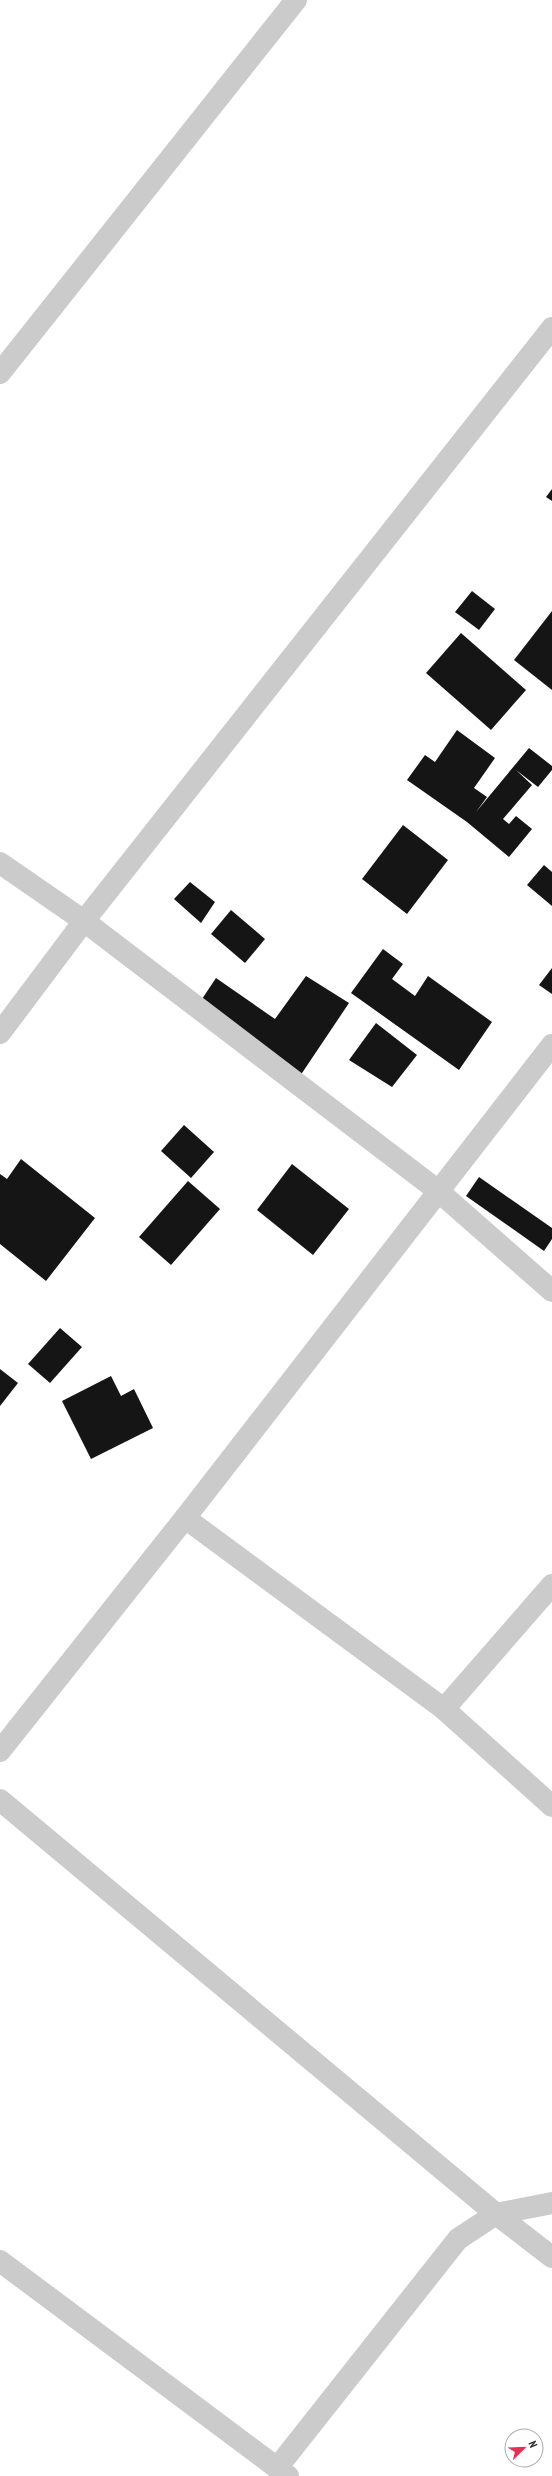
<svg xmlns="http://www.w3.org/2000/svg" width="552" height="2476" font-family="'PT Sans Narrow',sans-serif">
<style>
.building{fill:#151515}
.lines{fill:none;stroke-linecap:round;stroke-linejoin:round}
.minor{stroke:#cbcbcb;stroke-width:22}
.tertiary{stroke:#cbcbcb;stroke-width:22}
</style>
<rect width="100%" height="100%" fill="#fff"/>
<g class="building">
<path d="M552,489V501L546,497Z"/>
<path d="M472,591L495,609L479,630L455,612Z"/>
<path d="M552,611V690L514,660Z"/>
<path d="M461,633L526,690L491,730L426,673Z"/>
<path d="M457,730L495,758L474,788L487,797L476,812L529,748L552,766V770L538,787L516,770L532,785L503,819L509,824L516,816L532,829L509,857L467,822L407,780L425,755L435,762Z"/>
<path d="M403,825L448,860L407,914L362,879Z"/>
<path d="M544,865L552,872V906L527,885Z"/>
<path d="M190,882L215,902L201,923L174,899Z"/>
<path d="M231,910L265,939L245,963L211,934Z"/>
<path d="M383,949L403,964L392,979L415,996L428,976L492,1022L459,1070L351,993Z"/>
<path d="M552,968V994L539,985Z"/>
<path d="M306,976L349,1003L296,1082L196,1008L216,978L275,1019Z"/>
<path d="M376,1023L417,1055L392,1087L349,1060Z"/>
<path d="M184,1125L214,1152L191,1178L161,1151Z"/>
<path d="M21,1159L95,1218L46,1281L0,1244V1174L7,1179Z"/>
<path d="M292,1164L349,1209L313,1255L257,1210Z"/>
<path d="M479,1177L552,1228V1239L544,1251L466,1196Z"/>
<path d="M188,1181L220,1209L171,1265L139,1237Z"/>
<path d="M60,1328L82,1347L50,1383L28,1364Z"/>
<path d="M0,1369L18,1383L0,1406Z"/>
<path d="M111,1376L121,1396L134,1389L153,1428L91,1459L62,1401Z"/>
</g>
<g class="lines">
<g class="minor">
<path d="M0,373L296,0"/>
<path d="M0,863L84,921L437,1190L552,1291"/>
<path d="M0,1033L84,921L552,328"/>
<path d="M185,1518L444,1709L552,1806"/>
<path d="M444,1709L552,1585"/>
<path d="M0,1751L185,1518L552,1045"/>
<path d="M0,1800L496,2214L552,2257"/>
</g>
<g class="tertiary">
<path d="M0,2261L288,2476"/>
<path d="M277,2468L458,2239L496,2214L552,2203"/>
</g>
</g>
<g transform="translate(524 2448) rotate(67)"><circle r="19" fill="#ffffff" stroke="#ababab"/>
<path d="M0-3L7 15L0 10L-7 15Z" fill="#e33157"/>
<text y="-6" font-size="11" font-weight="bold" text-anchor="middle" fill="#2e2e2e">N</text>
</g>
</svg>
